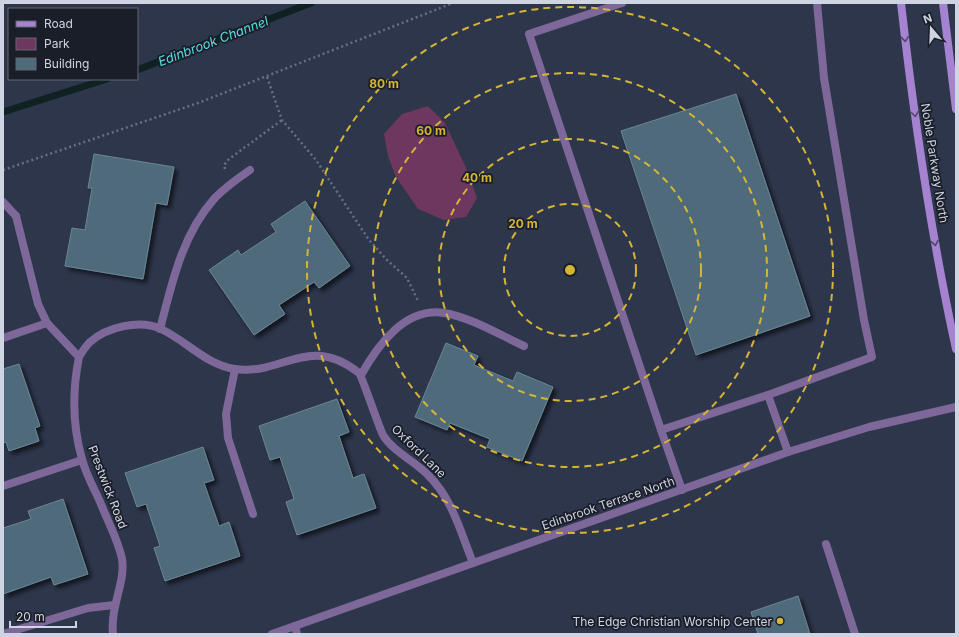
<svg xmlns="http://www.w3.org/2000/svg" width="959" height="637" font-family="Inter,sans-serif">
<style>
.green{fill:#6e375f}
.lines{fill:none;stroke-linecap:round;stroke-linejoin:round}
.stream{stroke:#102122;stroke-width:7}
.building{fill:#4f6b7a;stroke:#698696;filter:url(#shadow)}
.path{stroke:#686f82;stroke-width:2.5;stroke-dasharray:2 3;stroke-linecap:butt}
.service{stroke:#7d6899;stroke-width:8}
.minor{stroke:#7d6899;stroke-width:8}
.tertiary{stroke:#7d6899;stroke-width:8}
.secondary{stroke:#a583d0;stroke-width:8}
.oneway{stroke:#52466b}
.ring{fill:none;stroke:#d6b534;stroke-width:2;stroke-dasharray:7 5}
.poi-dot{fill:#d6b534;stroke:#1a1e28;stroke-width:1.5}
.labels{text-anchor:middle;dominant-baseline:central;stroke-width:3.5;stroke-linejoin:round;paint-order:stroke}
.street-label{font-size:12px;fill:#ced4e2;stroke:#1a1e28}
.poi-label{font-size:12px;fill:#ced4e2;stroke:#1a1e28;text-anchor:end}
.water-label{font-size:13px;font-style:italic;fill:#58dce1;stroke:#1a1e28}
.centre{fill:#d6b534;stroke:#1a1e28;stroke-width:2}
.ring-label{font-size:12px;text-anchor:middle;font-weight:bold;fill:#d6b534;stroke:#1a1e28;stroke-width:3.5;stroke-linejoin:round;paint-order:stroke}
</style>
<defs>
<filter id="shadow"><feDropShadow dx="3.5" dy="3.5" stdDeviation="2" flood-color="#0009"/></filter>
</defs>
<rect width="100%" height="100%" fill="#2e364c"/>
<path class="green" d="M428,106L445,123L467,170L477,198L466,217L444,220L418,209L396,177L388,156L384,134L402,114Z"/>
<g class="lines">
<g class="stream">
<path d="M137,70L311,3"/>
<path d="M3,112L107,79"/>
</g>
</g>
<g class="building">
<path d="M736,94L810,316L696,355L621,131Z"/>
<path d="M94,154L174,167L167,205L156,203L143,279L65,266L72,228L85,230L92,188H88Z"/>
<path d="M305,201L350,266L319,288L314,282L279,305L285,314L254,335L209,270L238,250L241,255L276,232L271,224Z"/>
<path d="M446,343L478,356L474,365L513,381L517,372L553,387L522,461L487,447L490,439L450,423L447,430L415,417Z"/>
<path d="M19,364L40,426L35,428L39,441L9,451L6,442L3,443V369Z"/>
<path d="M337,399L349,432L339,436L353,478L364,474L376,508L297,535L286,502L294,499L280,457L270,460L259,426Z"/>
<path d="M203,447L214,480L204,483L219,526L229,522L240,556L165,581L154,548L160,546L146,504L137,507L125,473Z"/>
<path d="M63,499L88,574L54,585L51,577L3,594V528L31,519L28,511Z"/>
<path d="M798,596L810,634H758L751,612Z"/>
</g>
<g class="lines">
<g class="path">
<path d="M267,77L282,120L316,160L369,240L387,260L407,278L418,301"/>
<path d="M225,169L224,165L229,159L282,120"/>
<path d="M3,170L198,103L453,3"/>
</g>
<g class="service">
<path d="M622,3L529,34L661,430L768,395L872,357L864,320L824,78L817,3"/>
<path d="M3,202L16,216"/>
<path d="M160,329C172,283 182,235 214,199C224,188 237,179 250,170"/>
<path d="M3,338L47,323"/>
<path d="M235,369L226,414L228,438L253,514"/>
<path d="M361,375C378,345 405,307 444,313C470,317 500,335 524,346"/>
<path d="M768,395L788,452"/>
<path d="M661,430L682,490"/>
<path d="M3,486L82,460"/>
<path d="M826,544L855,634"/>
<path d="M3,634L88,608L114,605"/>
</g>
<g class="minor">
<path d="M16,216L38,304L47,323L79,357C72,392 72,424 82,459C86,475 95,490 101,504C108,522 118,540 122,559C126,581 110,607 113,634"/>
<path d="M79,357C82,352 86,346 90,342C107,327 140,319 161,329C187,341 206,365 235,369C282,376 309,333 359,373C362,376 378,425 383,435C393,452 415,461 428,475C452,498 461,533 473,563"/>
<path d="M295,626L297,634"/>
</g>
<path class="tertiary" d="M272,634L788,452L869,427L956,407"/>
<g class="secondary">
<path d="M901,3C914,119 931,235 956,349"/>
<path d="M943,3L956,109"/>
</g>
</g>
<defs><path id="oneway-chevron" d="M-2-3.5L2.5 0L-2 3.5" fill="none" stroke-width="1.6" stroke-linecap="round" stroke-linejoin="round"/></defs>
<g class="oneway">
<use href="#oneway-chevron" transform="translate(905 39) rotate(84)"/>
<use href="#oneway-chevron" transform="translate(915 114) rotate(82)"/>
<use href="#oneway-chevron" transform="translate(935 243) rotate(80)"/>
</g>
<g class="ring">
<circle cx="570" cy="270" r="66"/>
<circle cx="570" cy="270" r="131"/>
<circle cx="570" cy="270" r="197"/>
<circle cx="570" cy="270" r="263"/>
</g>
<circle class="poi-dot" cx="780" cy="621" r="4"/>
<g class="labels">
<g class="street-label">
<text transform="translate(935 163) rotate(81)">Noble Parkway North</text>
<text transform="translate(419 451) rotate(44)">Oxford Lane</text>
<text transform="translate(108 487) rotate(69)">Prestwick Road</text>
<text transform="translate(608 503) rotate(-19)">Edinbrook Terrace North</text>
</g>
<g class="poi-label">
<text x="772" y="621">The Edge Christian Worship Center</text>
</g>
<g class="water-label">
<text transform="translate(213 41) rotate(-21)">Edinbrook Channel</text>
</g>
</g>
<circle cx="570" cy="270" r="6" class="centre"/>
<g class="ring-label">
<text x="384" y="88">80 m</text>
<text x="431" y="135">60 m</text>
<text x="477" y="182">40 m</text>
<text x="523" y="228">20 m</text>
</g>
<rect width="959" height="637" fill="none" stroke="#ced4e2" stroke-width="8"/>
<rect x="8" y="8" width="130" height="72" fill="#1a1e28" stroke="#626772"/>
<rect x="16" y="21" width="20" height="6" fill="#a583d0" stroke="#626772"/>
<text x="44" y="28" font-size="12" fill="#ced4e2">Road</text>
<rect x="16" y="38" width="20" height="12" fill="#6e375f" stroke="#626772"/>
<text x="44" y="48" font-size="12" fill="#ced4e2">Park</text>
<rect x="16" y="58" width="20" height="12" fill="#4f6b7a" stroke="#626772"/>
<text x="44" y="68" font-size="12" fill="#ced4e2">Building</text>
<g transform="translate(931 28) rotate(341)" stroke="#1a1e28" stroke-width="3" paint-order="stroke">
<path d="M0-3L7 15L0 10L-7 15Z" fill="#ced4e2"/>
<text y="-6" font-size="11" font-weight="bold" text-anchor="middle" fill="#ced4e2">N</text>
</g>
<path d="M10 621v6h66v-6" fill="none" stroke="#ced4e2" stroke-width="2"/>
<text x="16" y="621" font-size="12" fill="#ced4e2" stroke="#1a1e28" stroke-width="3" paint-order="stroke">20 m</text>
</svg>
